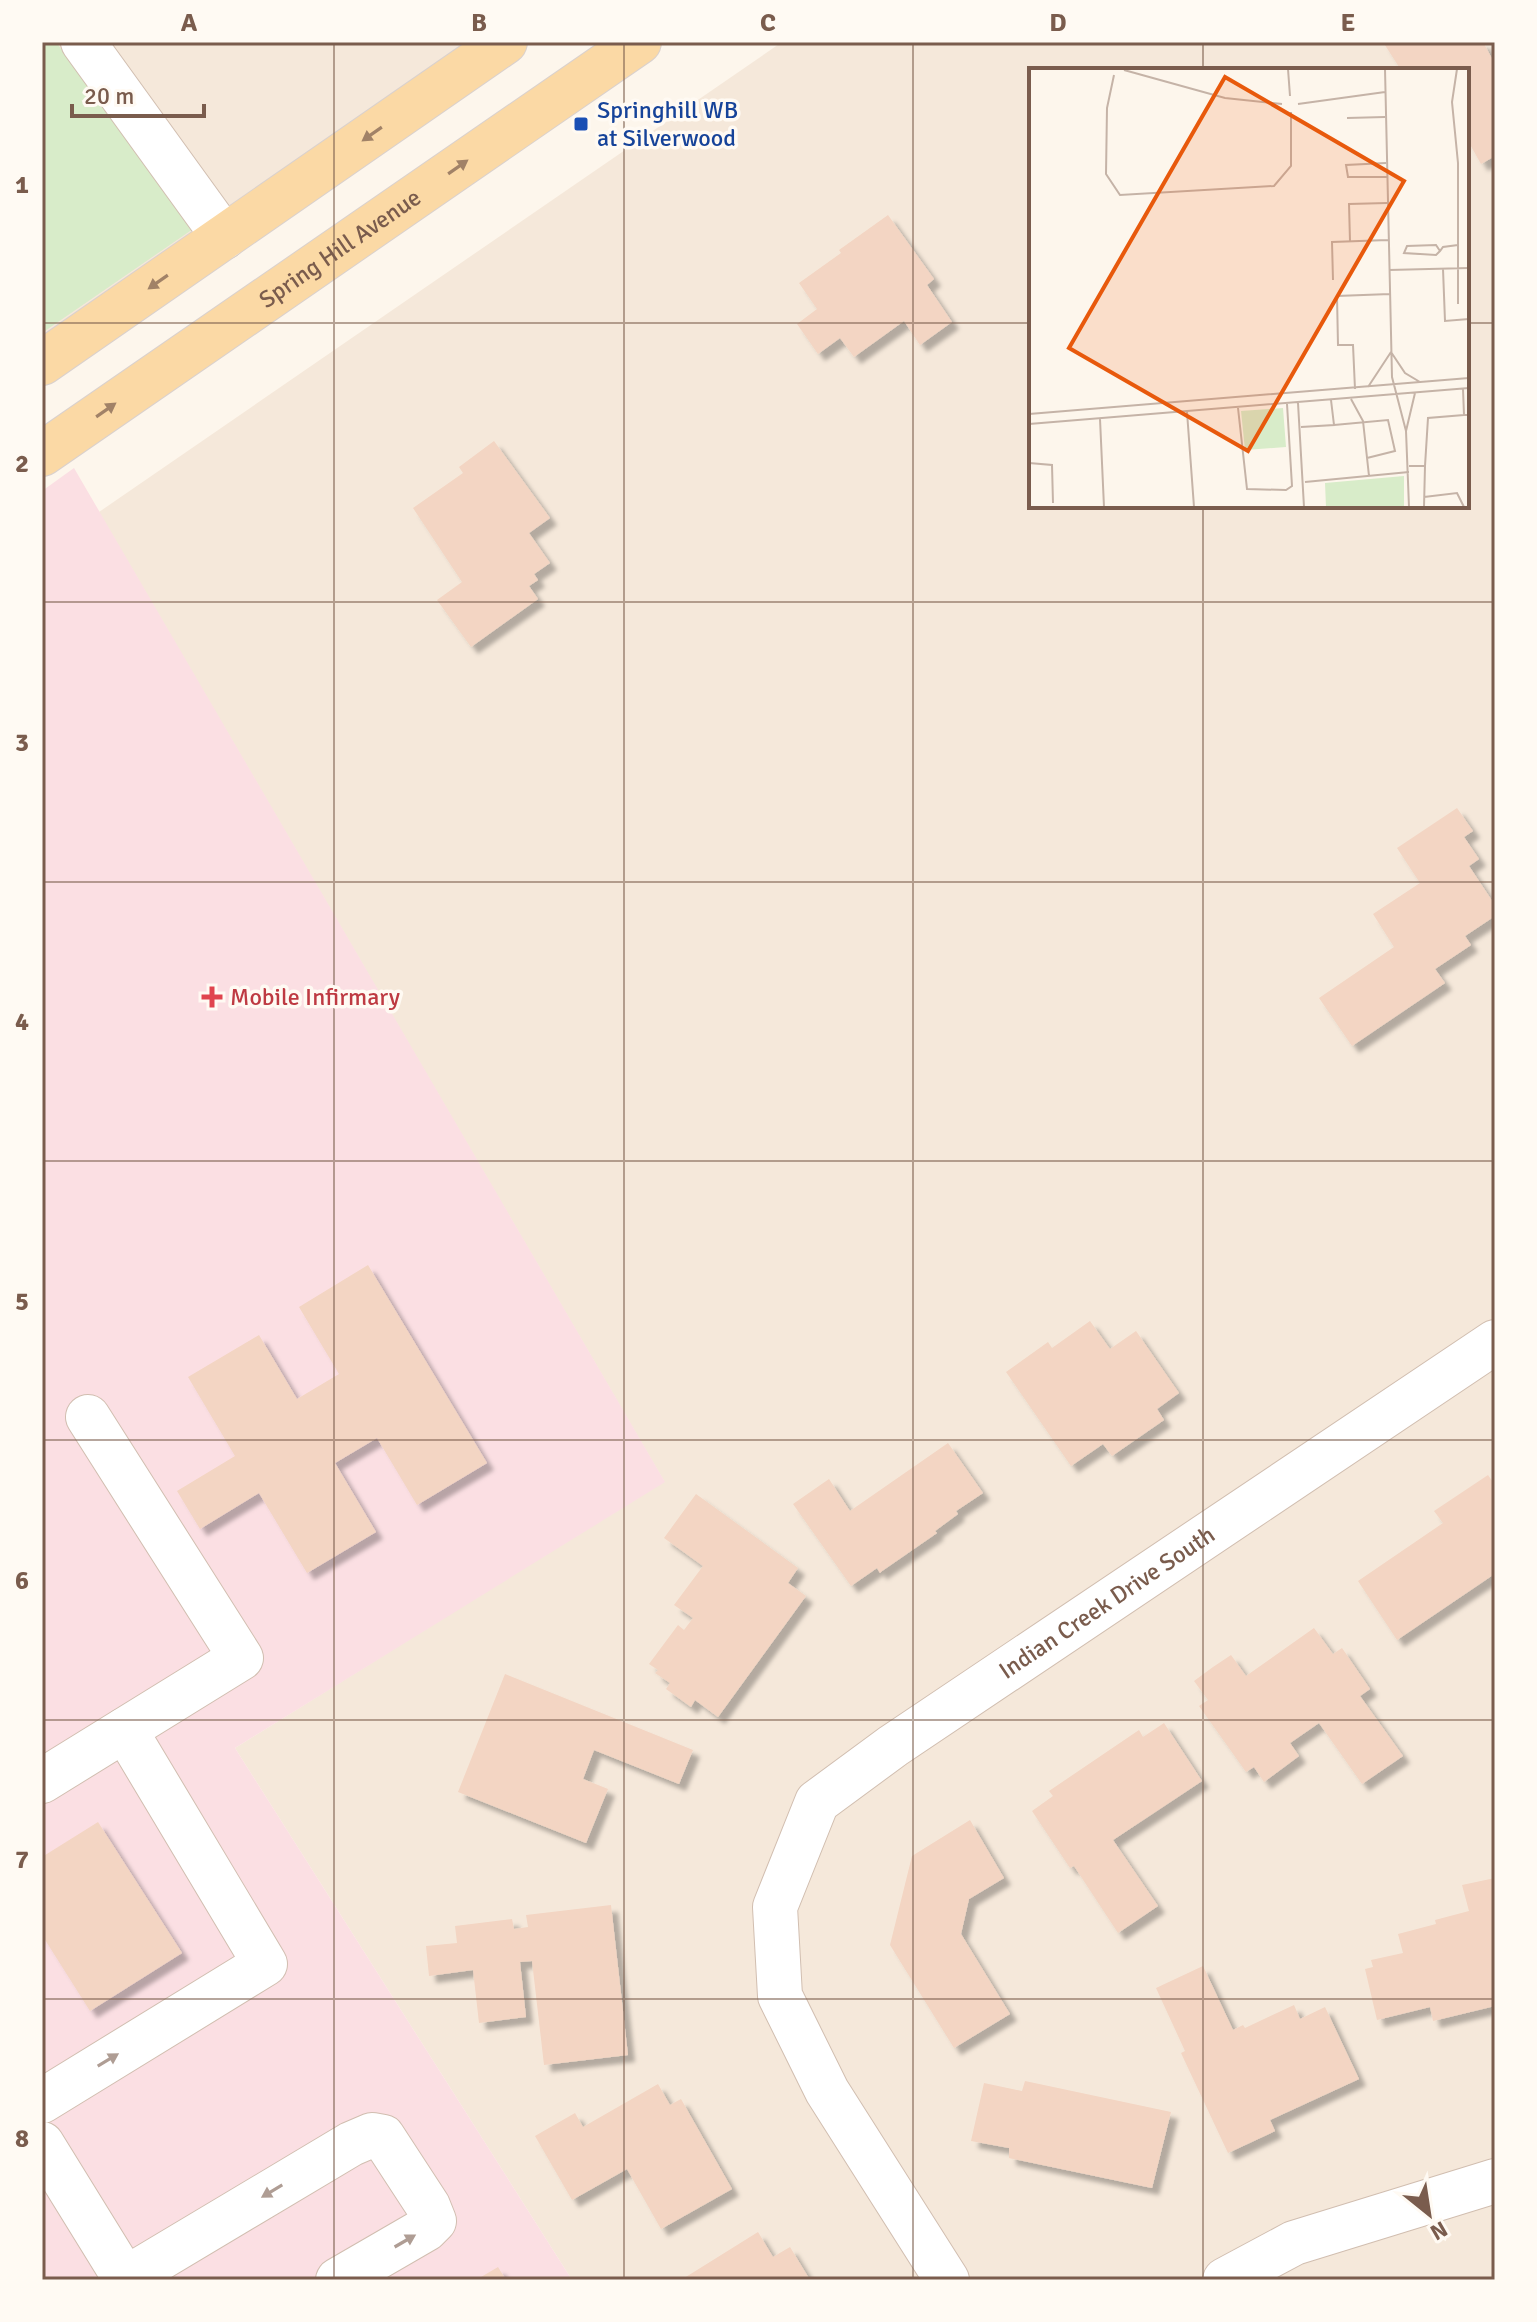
<svg xmlns="http://www.w3.org/2000/svg" width="1537" height="2322" font-family="Signika,sans-serif">
<style>
.residential{fill:#f5e8da;fill-rule:evenodd}
.medical{fill:#fbdfe3}
.green{fill:#d8ecc9}
.building{fill:#f3d5c3;filter:url(#shadow)}
.lines{fill:none;stroke-linecap:round;stroke-linejoin:round}
.minor-casing{stroke:#d1beb0;stroke-width:46}
.major-casing{stroke:#dad1cd;stroke-width:46}
.minor{stroke:#fff;stroke-width:44}
.major{stroke:#fbd9a5;stroke-width:44}
.oneway{fill:#a18267}
.oneway2{fill:#af9d94}
.grid{fill:none;stroke:#7a5c4d;stroke-width:2;stroke-opacity:0.55}
.transit-dot{fill:#1a4fb4;stroke:#fffaf3;stroke-width:3}
.health-dot{fill:#e0444e;stroke:#fffaf3;stroke-width:3}
.labels{text-anchor:middle;dominant-baseline:central;stroke-width:7;stroke-linejoin:round;paint-order:stroke}
.transit-label{font-size:24px;fill:#164399;stroke:#fffaf3;text-anchor:start}
.street-label{font-size:24px;fill:#7a5c4d;stroke:#fffaf3}
.health-label{font-size:24px;fill:#be3a42;stroke:#fffaf3;text-anchor:start}
.inset-road{fill:none;stroke:#c5b3a7;stroke-width:2}
.view{fill:#e8590c;fill-opacity:0.15;stroke:#e8590c;stroke-width:4}
.inset-edge{fill:none;stroke:#7a5c4d;stroke-width:4}
.neatline{fill:none;stroke:#7a5c4d;stroke-width:3}
.grid-label{font-size:26px;text-anchor:middle;font-weight:bold;fill:#7a5c4d}
</style>
<defs>
<filter id="shadow"><feDropShadow dx="7" dy="7" stdDeviation="2" flood-color="#0004"/></filter>
</defs>
<rect width="100%" height="100%" fill="#fdf6ec"/>
<g class="residential">
<path d="M42,42H483L42,342Z"/>
<path d="M782,42H1495V2280H572L235,1748L664,1481L99,512ZM1031,70H1467V506H1031Z"/>
</g>
<path class="medical" d="M74,468L665,1482L235,1748L572,2280H42V491Z"/>
<path class="green" d="M42,42H56L193,229L42,333Z"/>
<g class="building">
<path d="M1383,42H1483L1495,64V156L1481,164L1467,139V70H1401Z"/>
<path d="M888,215L934,279L927,285L952,322L920,345L904,321L854,357L840,338L818,354L797,324L817,309L799,283L841,253L839,250Z"/>
<path d="M494,441L550,518L529,533L550,563L534,574L538,580L529,586L538,599L471,647L437,600L462,582L413,508L463,473L459,467Z"/>
<path d="M1457,808L1473,831L1464,837L1479,859L1469,866L1495,905V916L1465,936L1471,945L1435,969L1445,983L1352,1046L1319,998L1394,947L1373,914L1420,883L1397,848Z"/>
<path d="M368,1265L487,1463L417,1505L377,1438L335,1463L376,1532L307,1573L259,1493L200,1529L177,1491L235,1456L188,1377L259,1335L297,1399L339,1374L299,1307Z"/>
<path d="M1090,1321L1110,1349L1136,1331L1179,1393L1157,1409L1164,1420L1112,1456L1103,1444L1071,1466L1006,1372L1048,1342L1052,1348Z"/>
<path d="M948,1443L983,1493L956,1511L958,1514L935,1531L937,1533L882,1571L880,1573L877,1568L851,1586L793,1504L829,1479L850,1511Z"/>
<path d="M1488,1475L1495,1485V1578L1493,1575L1397,1640L1358,1581L1443,1523L1434,1511Z"/>
<path d="M696,1494L798,1568L788,1583L806,1596L718,1717L695,1700L691,1707L666,1689L670,1683L655,1673L658,1670L649,1664L678,1625L684,1630L693,1618L674,1605L703,1566L664,1538Z"/>
<path d="M1314,1628L1333,1654L1342,1648L1370,1689L1360,1696L1403,1756L1362,1784L1319,1723L1290,1743L1299,1756L1264,1782L1254,1767L1246,1772L1199,1706L1208,1700L1194,1681L1213,1667L1231,1655L1246,1676Z"/>
<path d="M505,1674L693,1750L679,1784L594,1750L583,1779L608,1789L586,1843L458,1792Z"/>
<path d="M1164,1723L1202,1781L1113,1840L1158,1906L1118,1933L1074,1866L1070,1868L1032,1811L1053,1796L1049,1791L1139,1730L1143,1737Z"/>
<path d="M970,1820L1004,1878L969,1899L961,1934L1010,2014L954,2048L890,1945L912,1856Z"/>
<path d="M98,1822L182,1953L90,2011L42,1935V1857Z"/>
<path d="M1495,1878V2006L1433,2021L1430,2007L1377,2020L1365,1969L1373,1967L1371,1960L1403,1953L1398,1934L1436,1924L1435,1920L1469,1911L1462,1885Z"/>
<path d="M611,1905L628,2055L544,2065L532,1961L520,1962L526,2017L479,2023L473,1970L429,1976L426,1946L457,1943L455,1926L512,1919L514,1929L528,1927L526,1915Z"/>
<path d="M1203,1966L1233,2030L1243,2025L1245,2028L1294,2005L1300,2019L1325,2007L1359,2079L1270,2120L1275,2131L1228,2153L1181,2053L1185,2051L1156,1988Z"/>
<path d="M1025,2081L1171,2112L1152,2188L1009,2158V2148L971,2141L984,2083L1022,2091Z"/>
<path d="M658,2084L670,2105L681,2099L732,2189L661,2229L627,2169L572,2200L535,2136L575,2113L583,2127Z"/>
<path d="M758,2232L773,2257L790,2247L810,2280H681Z"/>
<path d="M498,2267L506,2280H476Z"/>
</g>
<g class="lines">
<g class="minor-casing">
<g id="minor">
<path d="M83,42L224,237"/>
<path d="M42,1781L241,1658L88,1417"/>
<path d="M42,2101L265,1964L125,1730"/>
<path d="M42,2144L126,2280"/>
<path d="M125,2279L351,2144L372,2135L383,2137L428,2206L434,2221L426,2229L338,2280"/>
<path id="s1" d="M947,2280L827,2091L780,1996L775,1907L817,1802L893,1746L1495,1342"/>
<path d="M1225,2280L1294,2243L1495,2181"/>
</g>
</g>
<g class="major-casing">
<g id="major">
<path d="M42,363L505,42"/>
<path id="s2" d="M42,454L639,42"/>
</g>
</g>
<use href="#minor" class="minor"/>
<use href="#major" class="major"/>
</g>
<defs><path id="oneway-solid" d="M-6-.8H1V-3.2L6.5 0L1 3.2V.8H-6Z" transform="scale(2)"/></defs>
<g class="oneway">
<use href="#oneway-solid" transform="translate(372 134) rotate(145)"/>
<use href="#oneway-solid" transform="translate(458 167) rotate(-35)"/>
<use href="#oneway-solid" transform="translate(158 282) rotate(145)"/>
<use href="#oneway-solid" transform="translate(106 410) rotate(-35)"/>
</g>
<g class="oneway2">
<use href="#oneway-solid" transform="translate(108 2060) rotate(-31)"/>
<use href="#oneway-solid" transform="translate(272 2191) rotate(149)"/>
<use href="#oneway-solid" transform="translate(405 2241) rotate(-30)"/>
</g>
<path class="grid" d="M334,42V2280M624,42V2280M913,42V2280M1203,42V70M42,323H1031M1467,323H1495M1203,506V2280M42,602H1495M42,882H1495M42,1161H1495M42,1440H1495M42,1720H1495M42,1999H1495"/>
<rect class="transit-dot" x="573" y="116" width="16" height="16" rx="4"/>
<path class="health-dot" d="M208 985h8v8h8v8h-8v8h-8v-8h-8v-8h8z"/>
<g class="labels">
<g class="transit-label">
<text x="597" y="110">Springhill WB<tspan x="597" dy="28">at Silverwood</tspan></text>
</g>
<g class="street-label">
<text stroke="none"><textPath href="#s2" startOffset="362">Spring Hill Avenue</textPath></text>
<text stroke="none"><textPath href="#s1" startOffset="884">Indian Creek Drive South</textPath></text>
</g>
<g class="health-label">
<text x="230" y="997">Mobile Infirmary</text>
</g>
</g>
<g transform="translate(1029 68)">
<rect width="440" height="440" fill="#fdf6ec"/>
<path d="M254,340L257,379L216,382L212,343ZM375,408V439H297L296,415Z" fill="#d8ecc9"/>
<path class="inset-road" d="M259,1L261,28M356,1L363,309L377,363L380,439M428,1L423,34L429,95V236M95,2L196,30L253,36M85,7L78,40L77,106L91,127L245,118L262,98V44M269,36L356,24M318,50L356,49M357,95L317,97L319,109H358M321,173L320,136L358,135M411,183L407,177L378,178L375,185L407,187L411,183L414,179L429,177M414,201L416,253L440,251M360,202L440,200M304,212L303,174L359,172M362,284L376,305L391,314M339,319L362,284M326,321L324,277H309L308,228L361,226M434,321L435,347H440M322,331L334,353L340,408M269,335L275,439M209,340L218,421L257,422L263,418L258,336M158,344L165,439M0,346L440,310M71,351L75,439M0,356L440,320M305,357L359,352L366,383L338,390M272,359L305,357L302,332M377,363L386,325M0,395L23,397L24,435M380,398H396L395,439M396,398L399,350L435,347M276,414L380,404M395,429L428,425L435,439"/>
<path class="view" d="M196,9L375,113L219,383L40,280Z"/>
<rect width="440" height="440" class="inset-edge"/>
</g>
<rect width="1537" height="2322" fill="none" stroke="#fffaf3" stroke-width="88"/>
<g transform="translate(1429 2214) rotate(150)" stroke="#fffaf3" stroke-width="6" paint-order="stroke">
<path d="M0-6L14 30L0 20L-14 30Z" fill="#7a5c4d"/>
<text y="-12" font-size="22" font-weight="bold" text-anchor="middle" fill="#7a5c4d">N</text>
</g>
<path d="M72 104v12h132v-12" fill="none" stroke="#7a5c4d" stroke-width="4"/>
<text x="84" y="104" font-size="24" fill="#7a5c4d" stroke="#fffaf3" stroke-width="6" paint-order="stroke">20 m</text>
<rect x="44" y="44" width="1449" height="2234" class="neatline"/>
<g class="grid-label">
<text x="189" y="31">A</text>
<text x="479" y="31">B</text>
<text x="768" y="31">C</text>
<text x="1058" y="31">D</text>
<text x="1348" y="31">E</text>
<text x="22" y="193">1</text>
<text x="22" y="472">2</text>
<text x="22" y="751">3</text>
<text x="22" y="1030">4</text>
<text x="22" y="1310">5</text>
<text x="22" y="1589">6</text>
<text x="22" y="1868">7</text>
<text x="22" y="2147">8</text>
</g>
</svg>
